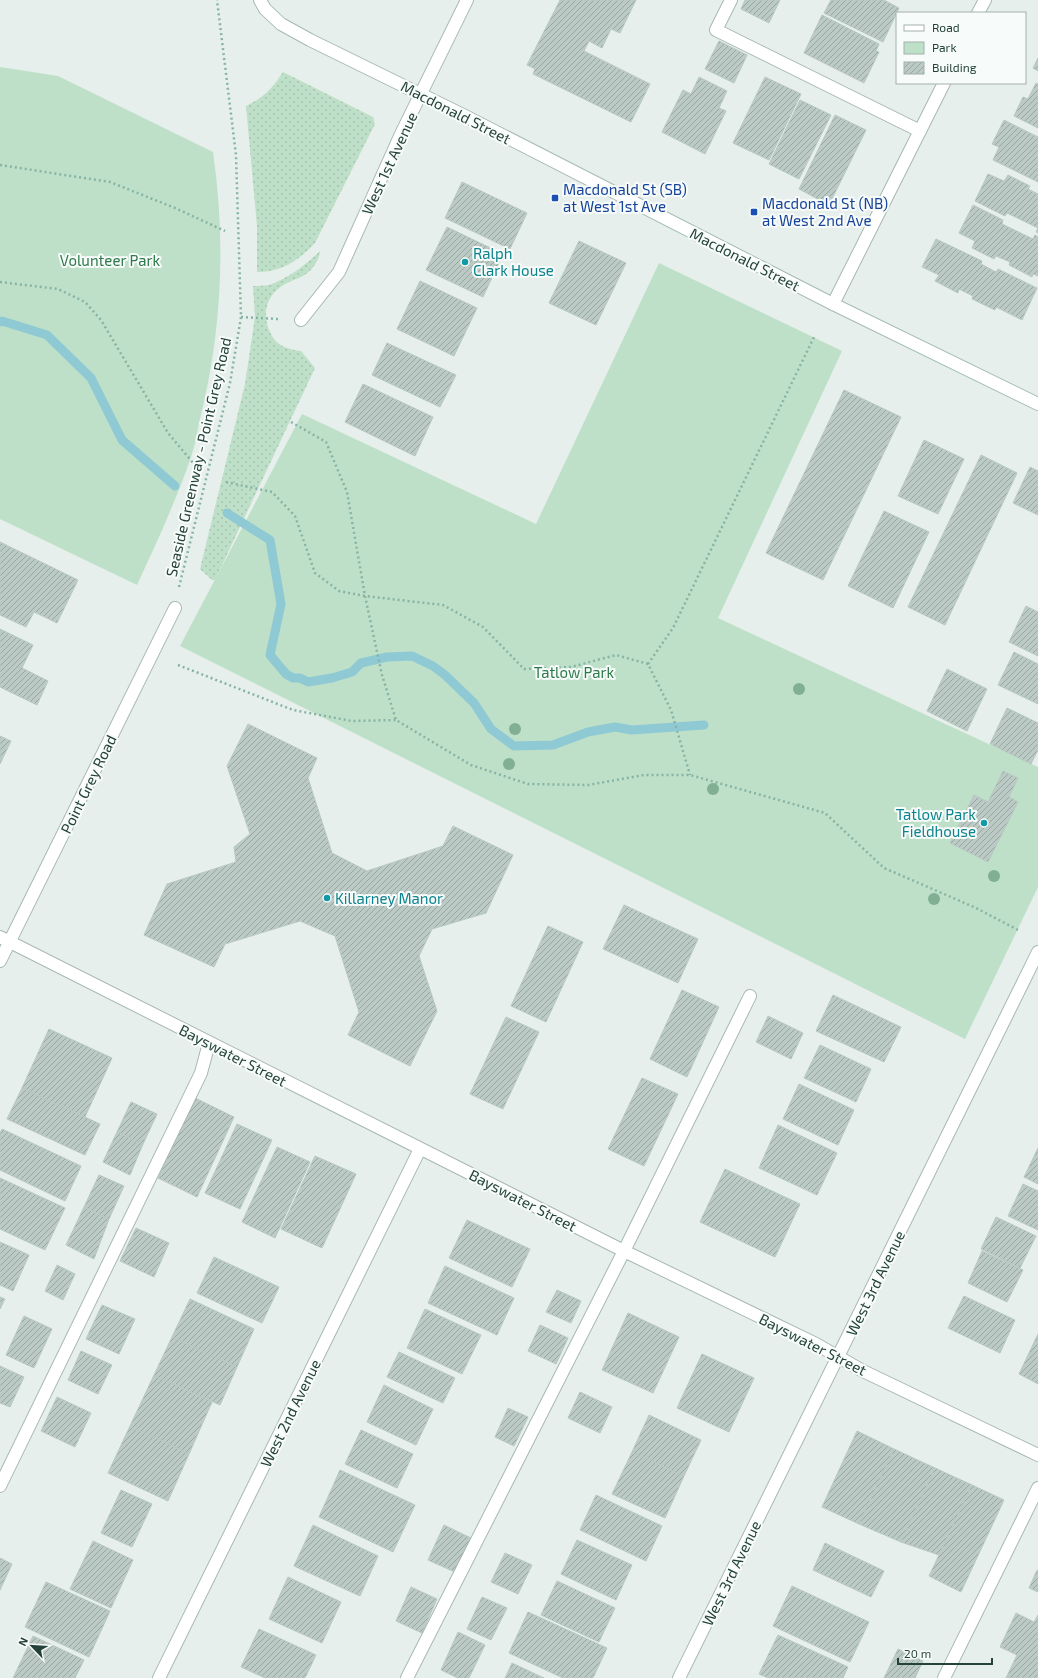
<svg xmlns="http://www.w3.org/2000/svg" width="1038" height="1678" font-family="'Exo 2',sans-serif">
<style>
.grass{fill:url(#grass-dots)}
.green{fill:#bfe0c8}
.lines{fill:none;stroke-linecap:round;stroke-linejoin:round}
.stream{stroke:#8ec9d4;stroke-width:9}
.building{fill:url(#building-hatch);stroke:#b8c9c2}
.service-casing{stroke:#a8b8b2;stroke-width:14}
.minor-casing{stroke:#a8b8b2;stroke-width:14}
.secondary-casing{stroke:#a4bbb3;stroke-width:14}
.path{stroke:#86b3a5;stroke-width:2.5;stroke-dasharray:2 3;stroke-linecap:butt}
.service{stroke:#fff;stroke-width:12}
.minor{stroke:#fff;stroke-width:12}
.secondary{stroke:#fff;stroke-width:12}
.tree{fill:#80af93}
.transit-dot{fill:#1a4fb4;stroke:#f7fbf9;stroke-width:1.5}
.culture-dot{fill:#0f9aa8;stroke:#f7fbf9;stroke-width:1.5}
.labels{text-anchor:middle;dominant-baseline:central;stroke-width:4;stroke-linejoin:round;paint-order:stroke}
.street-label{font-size:15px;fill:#24423a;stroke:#f7fbf9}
.transit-label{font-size:15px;fill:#164399;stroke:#f7fbf9;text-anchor:start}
.culture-label{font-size:15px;fill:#0d838f;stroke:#f7fbf9;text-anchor:start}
.park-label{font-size:15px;fill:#2d7a4b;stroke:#f7fbf9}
</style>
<defs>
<pattern id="grass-dots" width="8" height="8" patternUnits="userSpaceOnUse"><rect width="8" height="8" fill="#bfe0c8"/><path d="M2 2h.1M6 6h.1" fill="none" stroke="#a4c1ad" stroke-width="1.8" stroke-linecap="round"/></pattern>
<pattern id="building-hatch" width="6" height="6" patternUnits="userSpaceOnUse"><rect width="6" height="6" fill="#bbcac4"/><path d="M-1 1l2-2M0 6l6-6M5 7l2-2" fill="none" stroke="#98a6a0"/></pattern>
</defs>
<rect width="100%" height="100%" fill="#e6efeb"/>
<g class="grass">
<path d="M283,72L373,117L375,124L315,243C298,261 282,272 257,272V226L246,106C263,98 273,88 283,72Z"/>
<path d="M320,251C320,254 319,256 318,259C307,282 292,276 277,290C264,301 263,320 271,334C276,346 290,350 301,351L315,368L215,580H212L200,569L245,384L255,317L253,286C258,286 264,286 269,285C286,280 308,263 320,251Z"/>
</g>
<g class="green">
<path d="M0,67L58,76L213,152C226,241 222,332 200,419C197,433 195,447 190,460C175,503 156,544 137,585L0,519Z"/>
<path d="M659,263L842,351L718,618L1038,767V887L965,1039L180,646L302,414L536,524Z"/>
</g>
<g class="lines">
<g class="stream">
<path d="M0,322L2,321L47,335L91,378L122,440L175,486"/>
<path d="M227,513L270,540L281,604L270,655L286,674L293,678H300L308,682L332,678L352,672L361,663L387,657L412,656L433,666L445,675L474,703L491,729L514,746L553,745L588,732L615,727L632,730L704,725"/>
</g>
</g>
<g class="building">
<path d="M560,0H636L620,33L611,29L602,48L589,41L584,51L650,84L631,122L533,74L535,69L527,65Z"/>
<path d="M745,0H780L769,23L741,9Z"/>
<path d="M831,0H884L899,8L883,42L824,13Z"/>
<path d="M822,15L879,44L876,51L879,52L864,83L804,53Z"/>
<path d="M719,41L747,55L734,83L705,69Z"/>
<path d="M1038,58V71L1033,68Z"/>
<path d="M699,77L727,91L719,108L726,111L705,154L662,132L683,90L691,94Z"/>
<path d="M765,77L801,94L769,160L733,143Z"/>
<path d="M1036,83L1038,84V128L1014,116L1023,97L1028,99Z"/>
<path d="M800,100L831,115L799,179L769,164Z"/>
<path d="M835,115L866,130L829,205L799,189Z"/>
<path d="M1004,120L1038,137V182L993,160L999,147L992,144Z"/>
<path d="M988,174L1004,181L1008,175L1030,186L1028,189L1038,194V233L1036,232L1038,228L1007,213L1005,216L975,201Z"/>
<path d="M462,182L527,213L510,249L445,218Z"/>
<path d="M973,205L1003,220L1002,224L1033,239L1035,235L1038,237V276L1033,274L1032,277L1009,265L1010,262L996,256L994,259L972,248L975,241L959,233Z"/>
<path d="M447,227L503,254L483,297L426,270Z"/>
<path d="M936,239L982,261L981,264L996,272L998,269L1037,288L1022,320L996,307L995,310L972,299L973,296L959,289L958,293L935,281L939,275L922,267Z"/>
<path d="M579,241L626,263L596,325L549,303Z"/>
<path d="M420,281L477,308L454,356L397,329Z"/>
<path d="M387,343L456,375L440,407L372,375Z"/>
<path d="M363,384L433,417L415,456L345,422Z"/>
<path d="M844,390L901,417L823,580L766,553Z"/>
<path d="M924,440L964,459L938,514L898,496Z"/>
<path d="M981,455L1017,473L945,625L908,607Z"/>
<path d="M1030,467L1038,471V515L1013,503Z"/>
<path d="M884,511L929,532L893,608L848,586Z"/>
<path d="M0,542L78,580L57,623L34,612L26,627L0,615Z"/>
<path d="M1026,606L1038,612V656L1009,642Z"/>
<path d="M0,629L33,645L22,668L48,681L37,705L0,687Z"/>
<path d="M1014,652L1038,664V704L998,685Z"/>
<path d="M947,669L987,689L967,731L927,711Z"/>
<path d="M1007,708L1038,723V750L1031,764L990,744Z"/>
<path d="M248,724L317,758L308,778L332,853L367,871L443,846L453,826L513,855L486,913L432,929L419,956L437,1011L410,1066L348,1035L359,1012L335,936L300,921L225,944L214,967L144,935L167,884L236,862L234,847L250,834L227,766Z"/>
<path d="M0,736L11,741L0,764Z"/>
<path d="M1003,771L1018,778L1009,797L1018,802L988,862L950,843L974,795L988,802Z"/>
<path d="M624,905L698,939L678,983L603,949Z"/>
<path d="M548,926L583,942L546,1022L511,1006Z"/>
<path d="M682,990L719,1007L687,1077L650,1059Z"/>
<path d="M833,995L901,1027L884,1062L816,1031Z"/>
<path d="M768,1016L803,1033L791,1059L756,1042Z"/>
<path d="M506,1017L539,1032L503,1109L470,1094Z"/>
<path d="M49,1029L112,1058L85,1117L22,1088Z"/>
<path d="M820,1045L871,1069L856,1102L804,1078Z"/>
<path d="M642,1078L678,1094L644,1166L608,1149Z"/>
<path d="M799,1084L854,1110L838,1145L783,1119Z"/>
<path d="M22,1088L100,1124L85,1155L7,1119Z"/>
<path d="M195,1098L234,1117L197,1197L158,1178Z"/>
<path d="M131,1102L157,1114L143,1144L117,1132Z"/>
<path d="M237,1124L272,1140L240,1209L205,1193Z"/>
<path d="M778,1125L837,1153L817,1195L759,1168Z"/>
<path d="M2,1129L81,1166L65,1201L0,1170V1133Z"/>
<path d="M117,1132L143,1144L130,1175L103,1162Z"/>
<path d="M277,1147L310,1162L275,1238L242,1222Z"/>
<path d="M1038,1148V1184L1024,1177Z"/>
<path d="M315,1156L356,1174L322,1248L281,1229Z"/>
<path d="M725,1169L800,1204L775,1257L700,1222Z"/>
<path d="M99,1175L124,1186L109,1219L84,1207Z"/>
<path d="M0,1178L65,1208L45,1250L0,1229Z"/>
<path d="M1023,1184L1038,1191V1230L1008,1216Z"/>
<path d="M84,1207L109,1219L94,1259L66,1245Z"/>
<path d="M996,1217L1036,1236L1020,1268L981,1249Z"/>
<path d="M467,1220L530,1249L512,1287L449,1258Z"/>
<path d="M136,1228L169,1243L154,1277L120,1261Z"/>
<path d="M0,1242L29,1255L13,1291L0,1285Z"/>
<path d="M982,1251L1023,1270L1007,1302L968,1283Z"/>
<path d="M214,1257L279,1287L262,1323L197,1293Z"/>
<path d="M57,1265L75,1274L63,1300L45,1291Z"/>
<path d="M445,1266L514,1298L497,1335L428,1303Z"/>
<path d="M557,1290L581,1301L571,1323L546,1312Z"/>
<path d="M964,1296L1015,1320L1000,1353L948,1328Z"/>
<path d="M0,1297L5,1299L0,1309Z"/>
<path d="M190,1299L254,1329L237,1367L172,1337Z"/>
<path d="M102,1305L135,1319L119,1354L86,1339Z"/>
<path d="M425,1309L481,1335L462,1374L407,1348Z"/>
<path d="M628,1313L679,1337L653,1393L602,1370Z"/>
<path d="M24,1316L52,1329L34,1368L6,1355Z"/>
<path d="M540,1325L568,1338L556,1364L528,1351Z"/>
<path d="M1038,1334V1384L1019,1374Z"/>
<path d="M172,1337L237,1367L220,1405L154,1375Z"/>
<path d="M81,1351L112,1365L98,1394L68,1380Z"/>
<path d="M399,1352L455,1378L443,1403L387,1377Z"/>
<path d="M702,1354L754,1378L729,1432L677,1408Z"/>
<path d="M0,1366L24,1377L10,1407L0,1403Z"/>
<path d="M154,1375L212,1402L189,1454L130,1426Z"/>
<path d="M384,1385L433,1409L416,1445L367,1422Z"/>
<path d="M580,1392L612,1407L600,1433L568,1418Z"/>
<path d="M57,1397L91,1413L75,1447L41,1431Z"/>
<path d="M508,1408L528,1417L514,1446L495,1437Z"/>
<path d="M649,1415L701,1440L684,1476L632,1452Z"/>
<path d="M130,1426L189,1454L168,1501L108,1473Z"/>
<path d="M361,1430L413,1454L397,1488L345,1464Z"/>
<path d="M857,1431L894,1449L859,1524L822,1507Z"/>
<path d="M894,1449L935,1468L901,1542L859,1524Z"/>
<path d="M632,1452L684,1476L665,1518L612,1494Z"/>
<path d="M935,1468L972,1485L939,1555L901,1542Z"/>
<path d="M340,1470L415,1505L393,1552L319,1517Z"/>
<path d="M972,1485L1004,1500L961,1592L929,1576Z"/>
<path d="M121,1490L152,1504L132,1547L101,1533Z"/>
<path d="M596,1495L662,1526L646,1561L580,1530Z"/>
<path d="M313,1525L378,1556L360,1596L294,1566Z"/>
<path d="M444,1525L473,1539L457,1573L428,1560Z"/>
<path d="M577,1540L632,1565L616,1600L561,1574Z"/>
<path d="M93,1541L133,1560L111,1608L70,1589Z"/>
<path d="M825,1543L884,1571L871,1597L813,1570Z"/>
<path d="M505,1553L532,1565L518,1594L491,1582Z"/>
<path d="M0,1558L12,1564L0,1590Z"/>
<path d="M1037,1570L1038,1571V1592L1029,1588Z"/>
<path d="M288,1577L341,1602L322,1643L269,1619Z"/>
<path d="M557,1581L615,1608L599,1642L541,1615Z"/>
<path d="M46,1582L110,1611L89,1657L25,1627Z"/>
<path d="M792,1586L869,1622L850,1662L773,1626Z"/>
<path d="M411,1587L437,1599L422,1633L396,1621Z"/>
<path d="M482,1597L507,1608L491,1640L467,1629Z"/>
<path d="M528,1612L607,1648L593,1678H563L509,1653Z"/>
<path d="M1016,1613L1034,1622L1038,1615V1678H1006L1017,1655L1000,1647Z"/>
<path d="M259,1629L316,1655L305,1678H265L241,1667Z"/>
<path d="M458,1632L485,1645L469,1678H458L441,1670Z"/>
<path d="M778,1635L848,1667L843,1678H768L759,1674Z"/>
<path d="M33,1636L84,1660L75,1678H13Z"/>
<path d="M898,1649L923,1661L915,1678H884Z"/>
<path d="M512,1663L544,1678H505Z"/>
</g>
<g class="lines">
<g class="service-casing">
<g id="service">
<path d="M731,0L716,30L920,131"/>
<path d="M0,937L10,942"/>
<path d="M0,1486L201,1073L209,1043"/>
<path d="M407,1678L624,1251L750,996"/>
<path d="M944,1678L1038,1488"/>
</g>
</g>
<g class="minor-casing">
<g id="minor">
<path d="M978,13L985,0"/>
<path d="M833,304L944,83"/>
<path d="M301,320L339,272L401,134L467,0"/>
<path d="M10,942L624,1251L816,1344L863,1371L1038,1455"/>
<path d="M0,961L175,608"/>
<path d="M159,1678L420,1149"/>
<path d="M679,1678L1038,952"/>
</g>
</g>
<g class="secondary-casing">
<path id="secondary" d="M260,0L265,9L281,24L310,40L465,116L833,304L1038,404"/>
</g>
<g class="path">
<path d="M0,165L110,182L175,208L225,231"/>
<path d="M0,282L58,289L85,302L101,320L168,433L194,464"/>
<path d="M241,317L278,319"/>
<path d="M291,422L326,442L347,492L365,596L382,675L396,720L471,765L528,784L588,785L644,775H690L825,813L884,868L974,907L1020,931"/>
<path d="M226,482L272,492L295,516L315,573L339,591L365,596L443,605L483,627L524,669L571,667L616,655L648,664L671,710L690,775"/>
<path d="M179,587L230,383L241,317L236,155L217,0"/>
<path d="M648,664L673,628L815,335"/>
<path d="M178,665L293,710L352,721L396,720"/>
</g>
<use href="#service" class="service"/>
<use href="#minor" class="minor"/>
<use href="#secondary" class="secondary"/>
</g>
<g class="tree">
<circle cx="799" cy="689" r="6"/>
<circle cx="515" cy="729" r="6"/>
<circle cx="509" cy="764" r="6"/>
<circle cx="713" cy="789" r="6"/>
<circle cx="994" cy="876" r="6"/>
<circle cx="934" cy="899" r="6"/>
</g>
<g class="transit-dot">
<rect x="551" y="194" width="8" height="8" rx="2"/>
<rect x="750" y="208" width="8" height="8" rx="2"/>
</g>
<g class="culture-dot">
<circle cx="465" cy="262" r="4"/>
<circle cx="984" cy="823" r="4"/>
<circle cx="327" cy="898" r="4"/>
</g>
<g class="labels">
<g class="street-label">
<text transform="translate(456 112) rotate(27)">Macdonald Street</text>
<text transform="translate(389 163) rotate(-65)">West 1st Avenue</text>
<text transform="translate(745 259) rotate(27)">Macdonald Street</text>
<text transform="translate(198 457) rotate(-77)">Seaside Greenway - Point Grey Road</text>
<text transform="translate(88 784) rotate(-64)">Point Grey Road</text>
<text transform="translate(233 1055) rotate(27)">Bayswater Street</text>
<text transform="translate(523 1200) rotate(27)">Bayswater Street</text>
<text transform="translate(875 1283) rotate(-64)">West 3rd Avenue</text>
<text transform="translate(813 1344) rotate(27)">Bayswater Street</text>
<text transform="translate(290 1413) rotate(-64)">West 2nd Avenue</text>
<text transform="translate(731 1573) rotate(-64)">West 3rd Avenue</text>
</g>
<g class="transit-label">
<text x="563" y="189">Macdonald St (SB)<tspan x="563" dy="17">at West 1st Ave</tspan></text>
<text x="762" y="203">Macdonald St (NB)<tspan x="762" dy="17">at West 2nd Ave</tspan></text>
</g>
<g class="culture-label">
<text x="473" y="253">Ralph<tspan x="473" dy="17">Clark House</tspan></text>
<text x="976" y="814" text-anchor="end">Tatlow Park<tspan x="976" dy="17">Fieldhouse</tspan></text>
<text x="335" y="898">Killarney Manor</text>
</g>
<g class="park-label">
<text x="110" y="260">Volunteer Park</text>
<text x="574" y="672">Tatlow Park</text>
</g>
</g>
<rect x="896" y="12" width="130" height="72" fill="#f7fbf9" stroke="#a3b1ad"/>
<rect x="904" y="25" width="20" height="6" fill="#ffffff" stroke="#a3b1ad"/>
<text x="932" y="32" font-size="12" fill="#24423a">Road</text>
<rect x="904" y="42" width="20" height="12" fill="#bfe0c8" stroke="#a3b1ad"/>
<text x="932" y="52" font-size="12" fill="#24423a">Park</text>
<rect x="904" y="62" width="20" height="12" fill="url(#building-hatch)" stroke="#a3b1ad"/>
<text x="932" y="72" font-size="12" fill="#24423a">Building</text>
<g transform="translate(32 1646) rotate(295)" stroke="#f7fbf9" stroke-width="3" paint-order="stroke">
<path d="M0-3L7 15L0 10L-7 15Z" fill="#24423a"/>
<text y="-6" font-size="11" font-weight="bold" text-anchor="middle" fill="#24423a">N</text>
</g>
<path d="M898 1658v6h94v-6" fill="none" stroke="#24423a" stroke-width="2"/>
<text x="904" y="1658" font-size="12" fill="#24423a" stroke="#f7fbf9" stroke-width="3" paint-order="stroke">20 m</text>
</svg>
